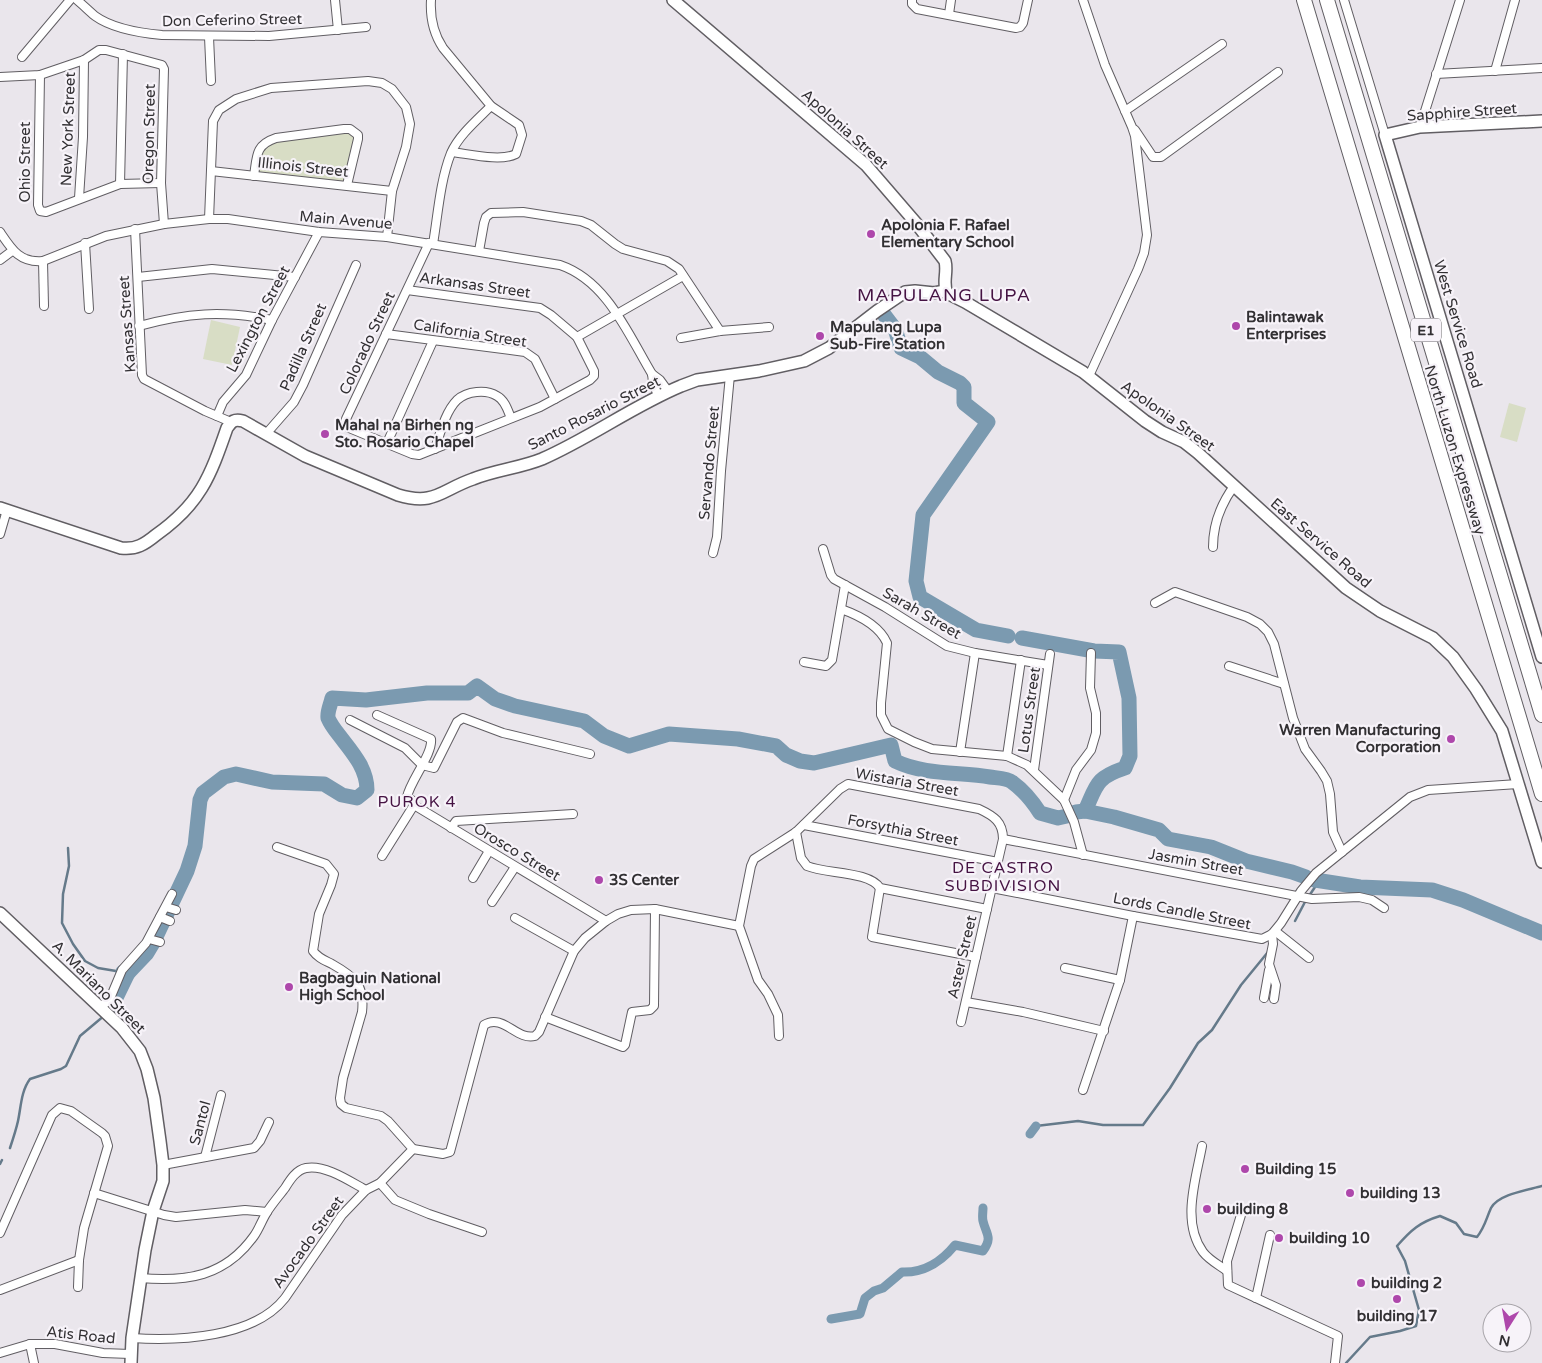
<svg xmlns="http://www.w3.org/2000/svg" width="1542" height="1363" font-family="'Varela Round',sans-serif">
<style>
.green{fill:#d8ddc5}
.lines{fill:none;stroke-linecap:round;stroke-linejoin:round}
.stream{stroke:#657a8a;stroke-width:2.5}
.canal{stroke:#7b9ab0;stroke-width:9}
.river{stroke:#7b9ab0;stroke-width:15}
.street-casing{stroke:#615e63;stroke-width:10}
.secondary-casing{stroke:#615e63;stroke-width:14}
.highway-casing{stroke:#615e63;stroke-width:16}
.street{stroke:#fff;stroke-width:8}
.secondary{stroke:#fff;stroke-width:11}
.highway{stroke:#fff;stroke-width:14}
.poi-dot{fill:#ae47ab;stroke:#f7f3f9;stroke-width:2}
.labels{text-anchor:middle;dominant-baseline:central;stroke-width:4.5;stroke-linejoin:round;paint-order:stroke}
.shield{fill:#f7f3f9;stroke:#6d6a6e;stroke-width:1}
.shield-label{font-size:14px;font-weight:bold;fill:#323033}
.street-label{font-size:15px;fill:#323033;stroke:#f7f3f9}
.poi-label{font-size:15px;font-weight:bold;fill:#323033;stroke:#f7f3f9;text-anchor:start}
.neighbourhood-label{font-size:16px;letter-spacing:1px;fill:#451343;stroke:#f7f3f9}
.quarter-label{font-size:18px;letter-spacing:1px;fill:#451343;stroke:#f7f3f9}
</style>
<rect width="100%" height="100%" fill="#eae6ec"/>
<g class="green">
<path d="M353,133L357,135L346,183L256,174L263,147L277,139Z"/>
<path d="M211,320L240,327L232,365L203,359Z"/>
<path d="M1509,403L1526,408L1517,442L1500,437Z"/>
</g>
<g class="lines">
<g class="stream">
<path d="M68,848L69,866L63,894L62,923L73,944L85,961L98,968L116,971"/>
<path d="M1309,896L1319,881"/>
<path d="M1295,921L1306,900"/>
<path d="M1036,1126L1078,1121L1103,1125H1143L1170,1088L1198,1043L1212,1030L1241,985L1268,952"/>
<path d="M10,1148C13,1139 16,1130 18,1121C21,1107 21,1091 30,1079L61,1069L66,1066L80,1036L105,1015"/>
<path d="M0,1164L2,1160"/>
<path d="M1346,1363L1370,1337L1400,1331L1416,1326L1419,1310L1405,1261L1397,1246C1411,1230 1420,1222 1440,1216L1456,1223L1464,1234L1477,1237C1485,1227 1486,1219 1491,1208C1498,1194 1528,1190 1542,1186"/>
</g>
<g class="canal">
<path d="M1030,1134L1036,1126"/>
<path d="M831,1319L860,1314L865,1298L874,1291L883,1288L902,1272C925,1273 942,1261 955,1245L983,1251C993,1237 986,1234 983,1221C982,1217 983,1212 983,1208"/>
</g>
<g class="river">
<path d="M882,312L895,329L901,348L920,357L938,372L960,383L964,387V403L988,422L923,515L916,581L920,597L976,630L1008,636"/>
<path d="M1022,638L1094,651L1119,652L1129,698L1130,756L1125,768C1095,778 1097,785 1085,811"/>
<path d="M1076,812L1085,811L1114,817L1159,830L1168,839L1211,847L1246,861L1292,872L1306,877"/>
<path d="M1315,880L1360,887L1432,890L1463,900L1542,933"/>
<path d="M123,972L128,973L147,953L153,943L187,871L195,846L200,800L203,793L224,777L236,774L272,782L324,784L342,795L357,798L367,790C367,768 352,752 339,735C335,730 330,723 328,718C327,711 331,704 332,698L366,700L427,693H468L477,686L495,699L515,706L584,721L604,736L629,746L669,734L738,739L776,746L786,755L800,761L814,763L891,745L895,761C924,775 958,772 990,777C996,778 1007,778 1012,782C1023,790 1033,802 1040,813L1058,818L1067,816"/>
<path d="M112,1006L128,973"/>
</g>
<g class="street-casing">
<g id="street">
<path d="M77,0C83,5 89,11 95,16C113,29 140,33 162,35L269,36L366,27"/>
<path d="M335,0L338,30"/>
<path d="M431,0C430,17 433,33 443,48L491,106L519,125L522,135L516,154C501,162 469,154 452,152"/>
<path d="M912,0V4L917,9L1016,28L1020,27L1023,23L1028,0"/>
<path d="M1083,0L1105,65L1132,127L1135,136L1147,235L1144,253L1138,269L1089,376"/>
<path d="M1344,0L1385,135"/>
<path d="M949,14L951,0"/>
<path d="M209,37L211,81"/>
<path d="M22,57L70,0"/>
<path d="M1495,71L1515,0"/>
<path d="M1436,74L1542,68"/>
<path d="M40,75L38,205L40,211L46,212L120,184L161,183"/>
<path d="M0,77L40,75L84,60L99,50H106L162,65L164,69L161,183L164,224"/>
<path d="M1125,111L1222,44"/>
<path d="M1420,127L1460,0"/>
<path d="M1135,130L1153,157H1161L1278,72"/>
<path d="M211,171L392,191"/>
<path d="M254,176C257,156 255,145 276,138L344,129H350L358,135V139L347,185"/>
<path d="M120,184L123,54"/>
<path d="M79,198L83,137L84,60"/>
<path d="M209,219L213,121L219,110L236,99L271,88L368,81L382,83L392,89L406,107L410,124L406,147L392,191L387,237"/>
<path d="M135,229L142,375L144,379L205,411L231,422"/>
<path d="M0,232C12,250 20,263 43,261L106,236L164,224L209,219H228L319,232L387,237L560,265C607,281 628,334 652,374L660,380L668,391"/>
<path d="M85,243L89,309"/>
<path d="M433,244C438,214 440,181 451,153C459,135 477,120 491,106"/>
<path d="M479,251L484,223L486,217L491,213L523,212L581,221L591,225L615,244L623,249L667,261L679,269L720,331"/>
<path d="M0,260L12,251"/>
<path d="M43,261L44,306"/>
<path d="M138,277L212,269L295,277"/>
<path d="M407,290L540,308L551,315L577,337L594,371V376L590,380L540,407L419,455L412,454L349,428L346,425V419L429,243"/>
<path d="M139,326C187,313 222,310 272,320"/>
<path d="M386,334L525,352L535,359L555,399"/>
<path d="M577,337L683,276"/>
<path d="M681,338L720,331L769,327"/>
<path d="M652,374L653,382L658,396"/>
<path d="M217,416L223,402L246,375L272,320L319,232"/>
<path d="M266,434L294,402L303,385L356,265"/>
<path d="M387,443L433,341"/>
<path d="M435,449C440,434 445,412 457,400C467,391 486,389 497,396C505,400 508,411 511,418"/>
<path d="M0,534L7,510"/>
<path d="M1213,547C1213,524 1221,504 1234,486"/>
<path d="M823,549L831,575L834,579L885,607L947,646L975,653L1048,665"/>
<path d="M713,553L717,537L721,471L730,375"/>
<path d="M1155,603L1175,592L1247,617L1260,624L1268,632L1274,644L1293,718L1305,749L1321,771L1327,781L1330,794L1333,832L1342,852"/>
<path d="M841,609C858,615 879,625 887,643L881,703V715L888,729L914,742L932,749L1007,756L1027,765L1064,800L1074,822L1083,855"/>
<path d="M804,662L826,666L832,660L845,585"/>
<path d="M1229,666L1284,684"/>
<path d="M377,715L431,739C433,754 410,781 407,797L413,801L414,805L606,921"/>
<path d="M350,720L405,748L422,765L434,768L457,722L463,718L503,733L590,754"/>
<path d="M960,752L975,653"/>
<path d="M1007,756L1021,660"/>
<path d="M1034,770L1050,654"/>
<path d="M1064,800L1076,770L1091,750L1096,733V713L1090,688L1091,653"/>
<path d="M804,825L998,862"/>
<path d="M451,828L456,821L573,814"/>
<path d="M796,832L801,858L807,866C826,874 869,871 880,888L987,909"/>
<path d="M1003,839L1312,899L1359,897L1372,900L1384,908"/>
<path d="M382,856L414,805"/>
<path d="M473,878L489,851"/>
<path d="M880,888L872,937L976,957"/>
<path d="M992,888L1133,916L1262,939L1272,934L1281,923L1301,891L1316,873L1410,797L1428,790L1518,784"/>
<path d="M492,902L515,867"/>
<path d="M166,907L176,910"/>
<path d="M160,917L170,921"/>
<path d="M515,918L574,951"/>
<path d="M1275,931L1309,958"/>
<path d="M1272,934L1273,944L1269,964L1276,985L1274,999"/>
<path d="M149,939L160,942"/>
<path d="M1065,968L1120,980"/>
<path d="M1264,998L1269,970"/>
<path d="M966,1002L1023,1012L1104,1031"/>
<path d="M99,1007L109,1001L122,970L146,943L172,894"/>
<path d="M545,1017L623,1047L625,1045L632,1012L650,1010L654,1006L655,909"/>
<path d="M779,1036L778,1015L768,994L758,980L739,926L751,866L754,859L796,832L840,789L848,784L979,809C994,816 1003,822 1003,839L961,1022"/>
<path d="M1083,1090L1120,980L1133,916"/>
<path d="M1202,1146C1196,1179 1181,1222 1203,1252C1209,1260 1219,1265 1227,1271"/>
<path d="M413,1149L443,1154L450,1152L484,1025C503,1013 517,1041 535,1036L539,1032L574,951L585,938L606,921L618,914L631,910L655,909L739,926"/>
<path d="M205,1157L221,1095"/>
<path d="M163,1165L254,1148L260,1141L269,1122"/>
<path d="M380,1183L395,1200L429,1214L482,1232"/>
<path d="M94,1193L164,1215L176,1217L245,1210L267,1212"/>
<path d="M1241,1215L1227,1261L1228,1285L1338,1336L1335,1363"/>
<path d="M0,1233L52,1115L60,1108L71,1111L102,1133L105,1136L108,1146L84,1228L79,1260L78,1287"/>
<path d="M140,1278C186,1282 225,1277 254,1236C259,1229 262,1220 267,1212C272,1204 279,1196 285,1188C290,1180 296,1170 306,1168C325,1164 351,1182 366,1190"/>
<path d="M0,1290L79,1260"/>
<path d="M1256,1298L1270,1235"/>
<path d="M132,1338C179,1341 254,1338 285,1298L342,1215L366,1190L380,1183L413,1149L388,1121L381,1116L346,1108L341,1104L340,1098L343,1078L362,1012C365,985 355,977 332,964C324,960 318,958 313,951L319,914L331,885L334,874L326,864L277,847"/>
<path d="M30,1344L34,1363"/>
<path d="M0,1353L30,1344H55L103,1353L130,1354"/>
</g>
</g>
<g class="secondary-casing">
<g id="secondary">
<path d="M673,0L866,165L916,223L945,261C948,272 942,283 947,293L965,302L1083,372L1145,421L1162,432L1184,442L1198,453L1346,588L1380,611L1433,638L1453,657L1476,689L1502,731L1542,862"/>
<path d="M1542,121L1420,127L1385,135L1542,657"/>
<path d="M0,508L121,548C136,550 145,544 156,535C200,504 210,477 227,428C232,421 234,419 243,421L305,456L398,495C435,506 441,490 473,479C495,470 520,468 542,459C590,438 633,406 681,386L697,380L759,371L804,361L829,348L877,311L905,292L915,291L934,293L945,291"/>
<path d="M0,913L122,1028L140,1051L147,1069L154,1098L160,1141L163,1165V1181L153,1211L145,1250L132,1338L131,1363"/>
</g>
</g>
<g class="highway-casing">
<g id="highway">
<path d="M1304,0L1542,794"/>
<path d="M1327,0L1542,715"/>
</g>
</g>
<use href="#street" class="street"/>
<use href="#secondary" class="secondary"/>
<use href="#highway" class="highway"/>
</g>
<g class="poi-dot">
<circle cx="871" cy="234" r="5"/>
<circle cx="1236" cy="326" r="5"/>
<circle cx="820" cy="336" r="5"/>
<circle cx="325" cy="434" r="5"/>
<circle cx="1451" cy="739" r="5"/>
<circle cx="599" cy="880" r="5"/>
<circle cx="289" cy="987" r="5"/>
<circle cx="1245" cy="1169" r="5"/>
<circle cx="1350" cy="1193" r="5"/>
<circle cx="1207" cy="1209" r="5"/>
<circle cx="1279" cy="1238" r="5"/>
<circle cx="1361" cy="1283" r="5"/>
<circle cx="1397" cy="1299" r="5"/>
</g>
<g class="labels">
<rect class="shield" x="1411" y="318.5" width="30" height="23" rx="4"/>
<g class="shield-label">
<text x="1426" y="330">E1</text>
</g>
<g class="street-label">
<text transform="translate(232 20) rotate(-1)">Don Ceferino Street</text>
<text transform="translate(1462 112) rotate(-4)">Sapphire Street</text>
<text transform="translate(68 129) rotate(-88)">New York Street</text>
<text transform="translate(845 129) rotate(42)">Apolonia Street</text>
<text transform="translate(149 134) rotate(-89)">Oregon Street</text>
<text transform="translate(25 162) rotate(-90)">Ohio Street</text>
<text transform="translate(303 167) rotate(6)">Illinois Street</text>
<text transform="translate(346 220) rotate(5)">Main Avenue</text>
<text transform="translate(475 285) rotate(8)">Arkansas Street</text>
<text transform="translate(258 319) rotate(-62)">Lexington Street</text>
<text transform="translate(127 324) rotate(-94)">Kansas Street</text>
<text transform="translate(1458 324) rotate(73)">West Service Road</text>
<text transform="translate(470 333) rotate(9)">California Street</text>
<text transform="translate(367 343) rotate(-65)">Colorado Street</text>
<text transform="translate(303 347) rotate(-66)">Padilla Street</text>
<text transform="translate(594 413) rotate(-27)">Santo Rosario Street</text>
<text transform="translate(1168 416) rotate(35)">Apolonia Street</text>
<text transform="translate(1455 450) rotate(73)">North Luzon Expressway</text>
<text transform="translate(709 463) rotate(-85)">Servando Street</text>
<text transform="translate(1321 543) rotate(41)">East Service Road</text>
<text transform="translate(922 613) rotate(30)">Sarah Street</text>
<text transform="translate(1029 710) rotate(-82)">Lotus Street</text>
<text transform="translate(907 782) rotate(10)">Wistaria Street</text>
<text transform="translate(903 830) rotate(11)">Forsythia Street</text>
<text transform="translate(517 852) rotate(31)">Orosco Street</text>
<text transform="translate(1196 862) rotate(10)">Jasmin Street</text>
<text transform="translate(1182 911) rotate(11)">Lords Candle Street</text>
<text transform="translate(962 957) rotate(-77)">Aster Street</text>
<text transform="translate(99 987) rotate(45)">A. Mariano Street</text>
<text transform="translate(200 1123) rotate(-75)">Santol</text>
<text transform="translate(308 1242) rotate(-54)">Avocado Street</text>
<text transform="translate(81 1335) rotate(6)">Atis Road</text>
</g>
<g class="poi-label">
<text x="881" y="225">Apolonia F. Rafael<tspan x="881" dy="17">Elementary School</tspan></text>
<text x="1246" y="317">Balintawak<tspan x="1246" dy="17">Enterprises</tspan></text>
<text x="830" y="327">Mapulang Lupa<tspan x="830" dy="17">Sub-Fire Station</tspan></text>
<text x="335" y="425">Mahal na Birhen ng<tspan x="335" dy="17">Sto. Rosario Chapel</tspan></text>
<text x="1441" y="730" text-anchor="end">Warren Manufacturing<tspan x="1441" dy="17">Corporation</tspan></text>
<text x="609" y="880">3S Center</text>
<text x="299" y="978">Bagbaguin National<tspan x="299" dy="17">High School</tspan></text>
<text x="1255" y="1169">Building 15</text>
<text x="1360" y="1193">building 13</text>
<text x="1217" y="1209">building 8</text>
<text x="1289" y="1238">building 10</text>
<text x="1371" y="1283">building 2</text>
<text x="1397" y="1316" text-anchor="middle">building 17</text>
</g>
<g class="neighbourhood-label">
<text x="417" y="802">PUROK 4</text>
<text x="1003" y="868">DE CASTRO<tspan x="1003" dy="18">SUBDIVISION</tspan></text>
</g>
<g class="quarter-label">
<text x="944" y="295">MAPULANG LUPA</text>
</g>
</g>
<g transform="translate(1507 1328) rotate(191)"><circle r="24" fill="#f7f3f9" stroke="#a8a5aa"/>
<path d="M0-4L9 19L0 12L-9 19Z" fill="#ae47ab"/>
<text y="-8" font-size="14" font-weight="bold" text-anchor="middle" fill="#323033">N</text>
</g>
</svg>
